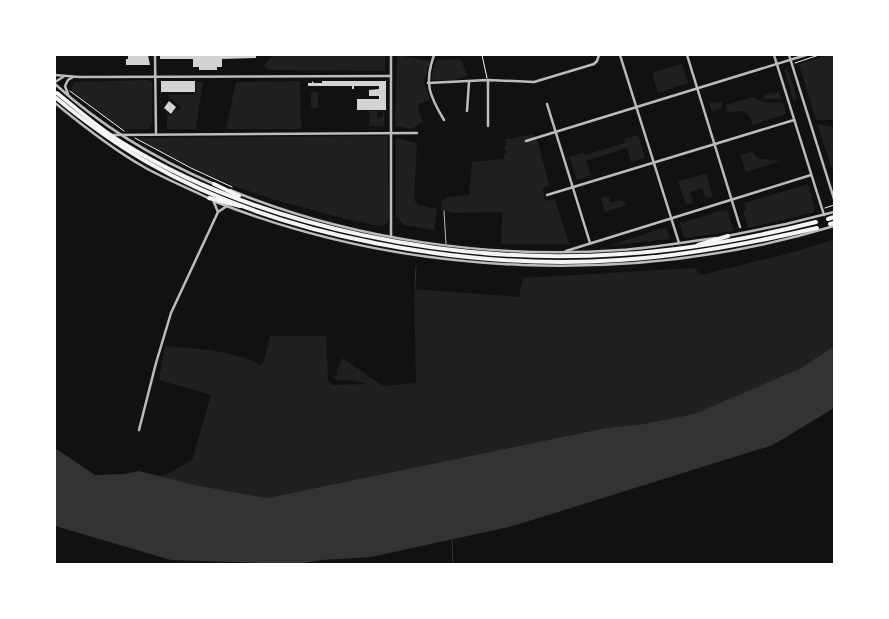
<svg xmlns="http://www.w3.org/2000/svg" width="889" height="619" font-family="'Open Sans',sans-serif">
<style>
.green{fill:#202020}
.water{fill:#333}
.lines{fill:none;stroke-linecap:round;stroke-linejoin:round}
.stream{stroke:#333;stroke-width:1}
.building{fill:#d3d3d3}
.path{stroke:#f5f5f5;stroke-width:1}
.service{stroke:#bcbcbc;stroke-width:1}
.minor{stroke:#bcbcbc;stroke-width:2.5}
.trunk{stroke:#f5f5f5;stroke-width:4}
</style>
<rect width="100%" height="100%" fill="#111"/>
<g class="green">
<path d="M275,55H385V71L268,70L264,65Z"/>
<path d="M397,55L430,61L424,82L430,100L419,104L418,111L423,121L412,129L395,126Z"/>
<path d="M828,55H834V120H816L799,64Z"/>
<path d="M460,59L468,76L453,80H431L436,60Z"/>
<path d="M682,64L688,83L658,93L652,73Z"/>
<path d="M788,68L797,99L793,100L784,69Z"/>
<path d="M148,80L152,82V124L150,125V129H122L71,90L74,82Z"/>
<path d="M300,81L301,129H226L236,82Z"/>
<path d="M196,82H203L196,129H167V113L171,116L177,108L179,110L181,107L167,95H196Z"/>
<rect x="311" y="92" width="7" height="16"/>
<path d="M779,92L782,99H765L762,97L768,94Z"/>
<path d="M752,97L762,102L783,103L786,114L753,125L749,116L744,111L727,112L726,105Z"/>
<path d="M722,102V108L712,112L709,103Z"/>
<path d="M370,111H379L377,114V120L383,116V111L384,112V127L369,126Z"/>
<path d="M817,124L834,127V175Z"/>
<path d="M533,134L538,142L549,185L542,189L546,201L555,199L569,244H501L502,212L453,213L441,210L442,201L447,197L469,195L472,162L504,159V155L507,153L504,147L507,142L505,140L507,138L510,139Z"/>
<path d="M638,135L645,158L631,162L627,148L586,161L591,175L577,180L570,157L584,152L585,155L625,143L624,139Z"/>
<path d="M387,136L389,219L384,225L380,226L341,218L272,199L225,183L184,163L137,138Z"/>
<path d="M396,138L417,143L414,200L419,205L437,209L434,230L404,225L396,216Z"/>
<path d="M752,152L757,158L780,161L746,172L740,155Z"/>
<path d="M706,174L713,197L706,199L702,188L690,192L693,203L686,205L678,181Z"/>
<path d="M808,184L815,208L812,213L748,228L743,211L746,210L744,203Z"/>
<path d="M608,196L611,202L622,200L626,205L605,212L601,198Z"/>
<path d="M727,209L734,231L684,238L680,223Z"/>
<path d="M666,227L670,239L608,246Z"/>
<path d="M834,239V346L801,368L694,414L644,424L606,428L267,498L195,485L161,477L192,460L211,395L159,380L165,346C197,349 232,350 261,365L264,360L270,336H326L328,381L332,385L368,384L349,380H336L334,377L338,374L336,370L343,358L383,386L416,383L414,289L519,297L523,278L694,268L702,275C746,263 791,255 834,239Z"/>
</g>
<path class="water" d="M834,346V408L773,445L513,526L371,557L322,560L297,564L171,560L55,526V448L95,475L124,474L139,471L195,485L267,498L606,428L644,424L694,414L801,368Z"/>
<g class="lines">
<g class="stream">
<path d="M415,287L416,266"/>
<path d="M452,539L453,564"/>
</g>
</g>
<g class="building">
<path d="M128,55H148L150,65H126V59H128Z"/>
<path d="M160,55H256V58L222,59V67H217V70H199V67H193V59H160Z"/>
<rect x="161" y="81" width="34" height="11"/>
<path d="M312,81L314,83H322V81H386V110H357V99H379V96H369V90L379,89V86H354V89H352V86H308V83H312Z"/>
<path d="M169,101L176,107L171,114L164,108Z"/>
</g>
<g class="lines">
<g class="path">
<path d="M482,55L487,78"/>
<path d="M795,63L819,55"/>
<path d="M70,91L124,131"/>
<path d="M135,138L191,168L232,187"/>
<path d="M825,208L834,205"/>
</g>
<path class="service" d="M444,211L446,244"/>
<g class="minor">
<path d="M155,55L156,134"/>
<path d="M434,55C424,83 429,95 444,120"/>
<path d="M620,55L679,243"/>
<path d="M687,55L740,227"/>
<path d="M774,55L824,215"/>
<path d="M789,55L834,199"/>
<path d="M55,75L79,77L391,76"/>
<path d="M488,80V126"/>
<path d="M55,82L63,77"/>
<path d="M428,83L488,80L534,82L594,64L597,61L599,55"/>
<path d="M55,84C102,127 156,159 214,184"/>
<path d="M68,94L65,86L68,80L73,77"/>
<path d="M55,103C83,126 112,149 144,167C165,179 188,188 210,199"/>
<path d="M547,104L590,243"/>
<path d="M467,111L469,82"/>
<path d="M110,135L417,133"/>
<path d="M526,141L806,55"/>
<path d="M230,190C351,240 490,259 620,250C652,248 684,242 716,238"/>
<path d="M547,195L794,120"/>
<path d="M213,200L218,212"/>
<path d="M216,202C409,278 636,286 834,226"/>
<path d="M391,236V55"/>
<path d="M727,236L786,224L834,212"/>
<path d="M566,251L811,175"/>
<path d="M139,430L156,363L171,313L218,212L227,206"/>
</g>
<g class="trunk">
<path d="M57,93C78,110 98,128 121,142C261,229 459,266 622,254C688,250 752,238 816,222"/>
<path d="M55,97C84,121 114,143 147,162C279,238 468,270 619,260C686,256 752,243 817,228"/>
<path d="M214,184L239,196"/>
<path d="M209,198L240,206"/>
<path d="M828,219L834,217"/>
<path d="M830,224L834,223"/>
<path d="M698,245L728,236"/>
</g>
</g>
<rect width="889" height="619" fill="none" stroke="#ffffff" stroke-width="112"/>
</svg>
